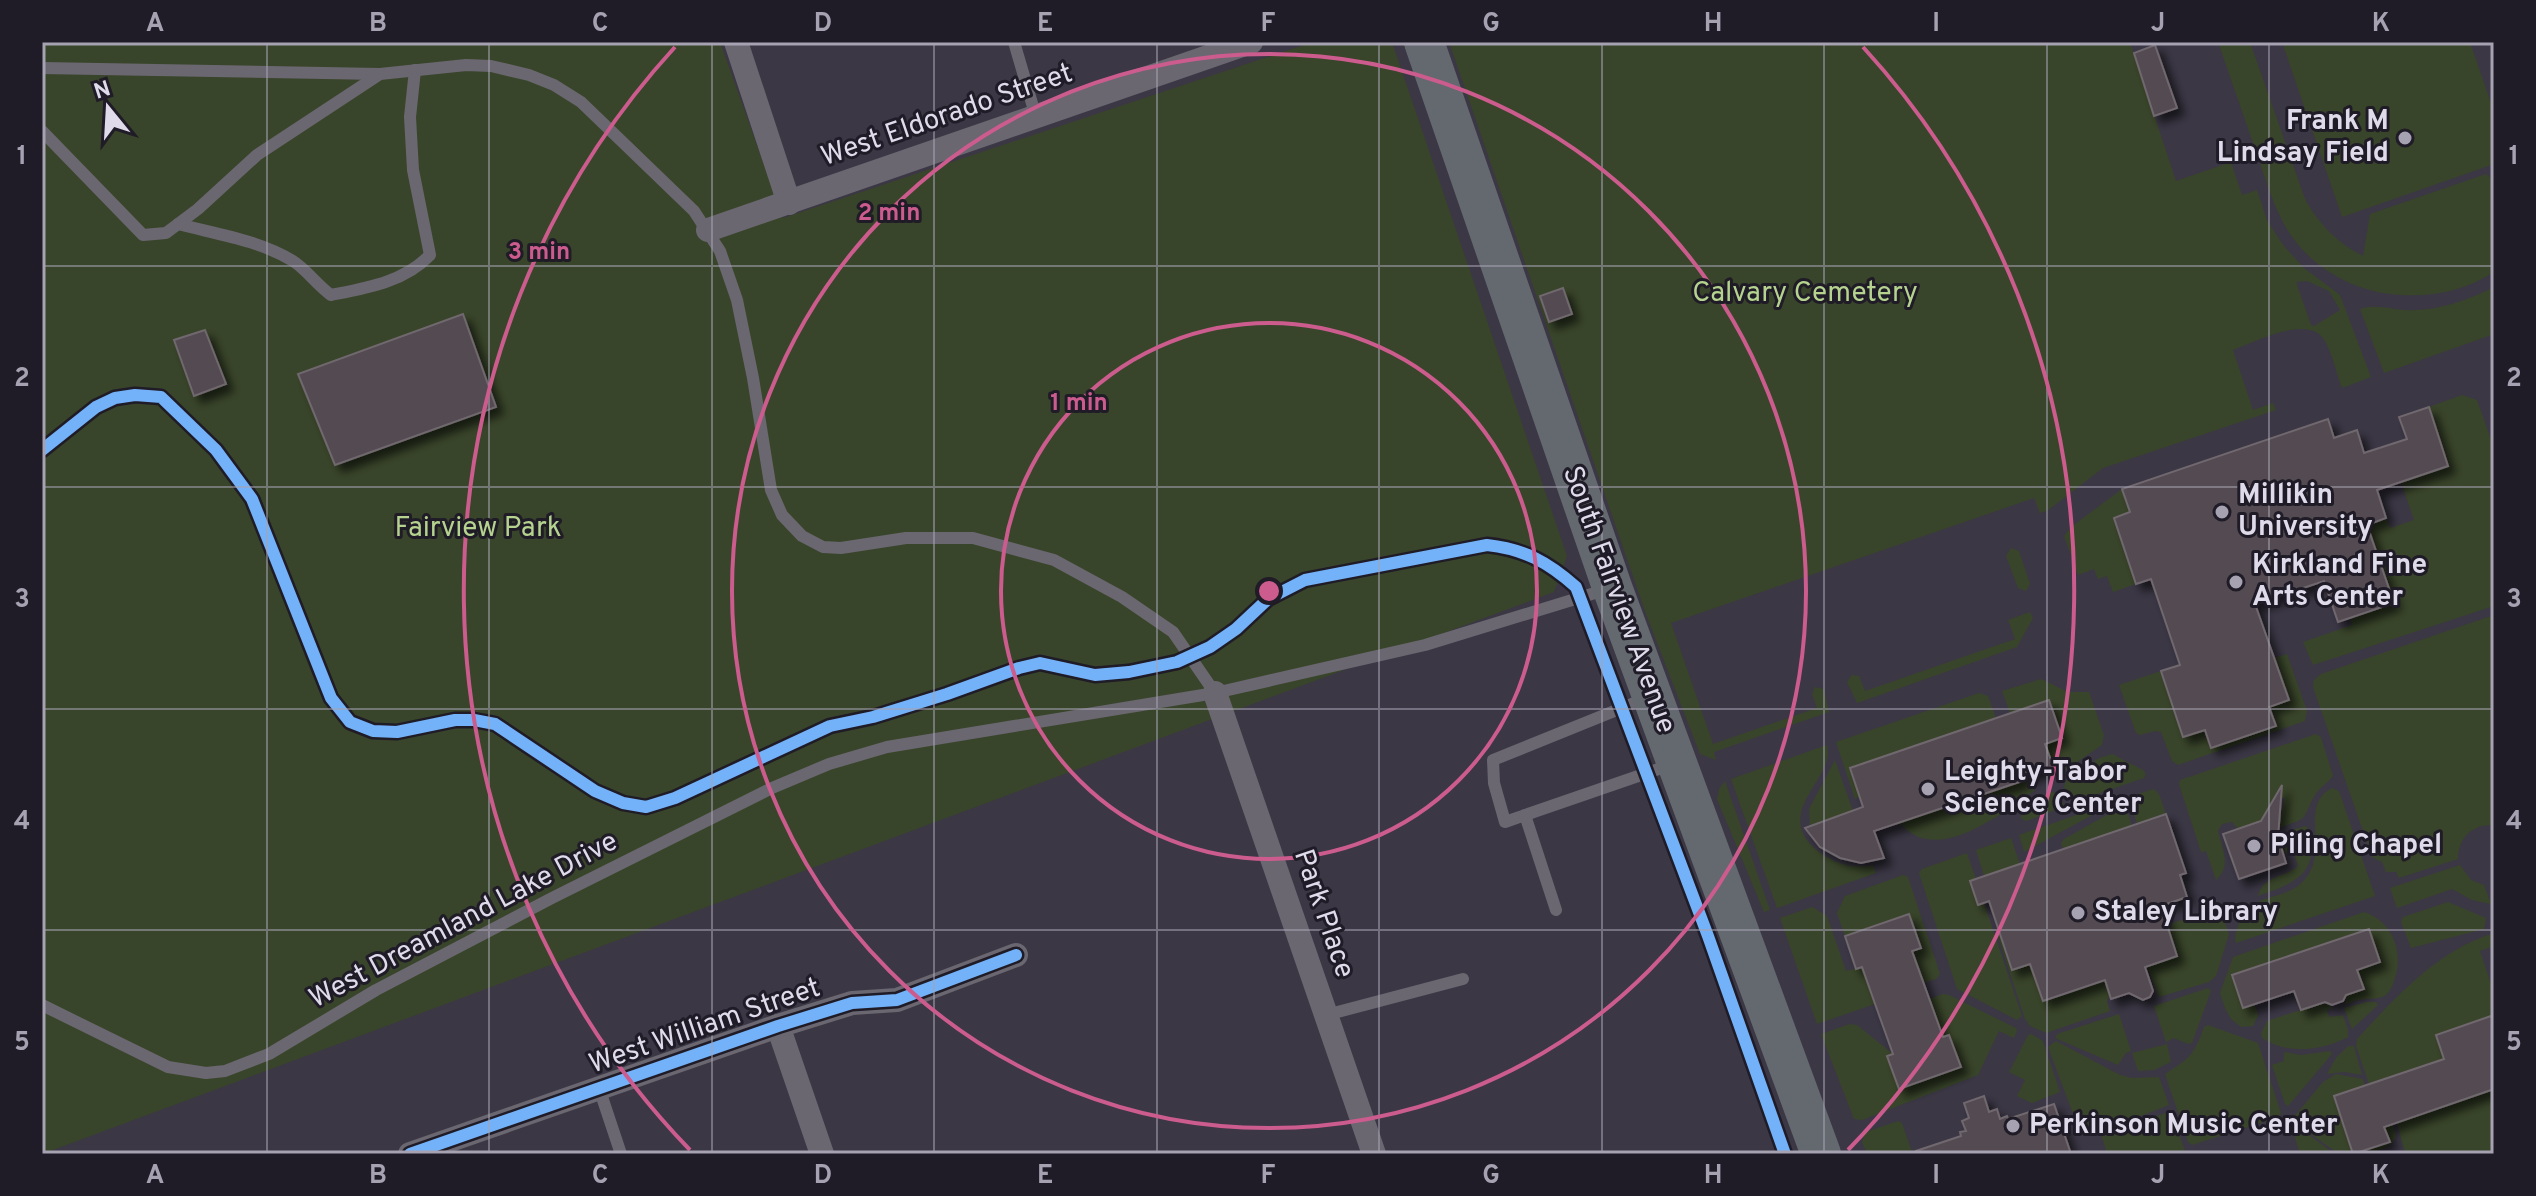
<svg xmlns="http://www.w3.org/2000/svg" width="2536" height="1196" font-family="Overpass,sans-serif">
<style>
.green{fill:#39452a;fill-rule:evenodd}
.building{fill:#524b51;stroke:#70686e;stroke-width:2;filter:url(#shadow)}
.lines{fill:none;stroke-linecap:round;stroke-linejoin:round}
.lane{stroke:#6a6771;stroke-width:12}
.street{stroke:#6a6771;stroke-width:24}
.primary{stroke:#63696f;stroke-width:40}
.cycleway-casing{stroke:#1f1b27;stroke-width:17}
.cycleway{stroke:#73b2f8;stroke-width:12}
.grid{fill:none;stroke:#a6a2b1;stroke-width:2;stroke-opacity:0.55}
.ring{fill:none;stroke:#cc5c8d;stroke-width:4}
.poi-dot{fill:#a6a2b1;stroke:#1f1b27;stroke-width:3}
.labels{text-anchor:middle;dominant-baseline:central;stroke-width:6;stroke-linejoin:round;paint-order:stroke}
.street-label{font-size:28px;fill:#dfdbeb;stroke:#1f1b27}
.poi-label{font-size:28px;font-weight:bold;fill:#dfdbeb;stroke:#1f1b27;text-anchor:start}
.park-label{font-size:28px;fill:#b5d38e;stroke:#1f1b27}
.centre{fill:#cc5c8d;stroke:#1f1b27;stroke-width:4}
.ring-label{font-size:24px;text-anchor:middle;font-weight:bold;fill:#cc5c8d;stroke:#1f1b27;stroke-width:6;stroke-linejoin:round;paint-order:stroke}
.neatline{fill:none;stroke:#a6a2b1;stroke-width:3}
.grid-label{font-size:26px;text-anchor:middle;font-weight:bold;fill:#a6a2b1}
</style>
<defs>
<filter id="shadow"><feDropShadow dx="7" dy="7" stdDeviation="4" flood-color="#0009"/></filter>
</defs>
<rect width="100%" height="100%" fill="#3b3745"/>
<g class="green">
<path d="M42,42H720L783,218L1313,42H1392L1567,556L1554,592L42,1154Z"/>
<path d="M1449,42H2130L2176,181L2231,162L2242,195L2257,190L2267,220L2283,245L2304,268L2340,295L2371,377L2342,388C2336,373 2333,355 2325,341C2310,313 2255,342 2233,350L2253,410L2273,403L2276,410L2103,468L2047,511L2040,513L2034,498L1671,623L1713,744L1817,708L1812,694L1815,687L1824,689L1829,712L1714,752L1716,760L1700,754L1646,614ZM2307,281L2329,291L2340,310L2314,326L2311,325L2296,282Z"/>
<path d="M2218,42H2250L2305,199C2319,224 2337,243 2363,256L2370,214L2486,174L2494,181V272C2466,290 2434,297 2401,295C2353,293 2303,264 2282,220C2270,197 2263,171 2254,146C2242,111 2230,77 2218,42Z"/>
<path d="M2282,42H2470L2494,112V164L2342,217Z"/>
<path d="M2494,287V334L2384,373L2360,309C2375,304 2389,309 2404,310C2434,312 2467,301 2494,287Z"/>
<path d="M2462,395L2477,400L2494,448V606L2313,665L2303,642L2352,625L2350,618L2367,525L2386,518L2390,528L2414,520L2401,482L2448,466L2429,407Z"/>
<path d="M2122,489L2130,512L2114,518L2136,584L2113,592L2107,576L2098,579L2094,569L2078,575L2064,536L2071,527Z"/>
<path d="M2011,548L2019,551L2030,584L2026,591L2018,588L2006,556Z"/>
<path d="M2030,612L2033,618L2017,647L1857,703L1847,682L1852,675L1859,676L1865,691L2015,639L2008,620Z"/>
<path d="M2494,615V825C2473,824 2458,837 2458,859L2399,878L2396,872H2386L2382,862L2372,857L2313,687L2314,680L2321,674Z"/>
<path d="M2287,654L2307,711L2305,721L2178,765L2172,761L2161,732L2155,731L2140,735L2136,733L2119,685L2161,671L2183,736L2205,730L2275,726L2269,707L2289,700L2274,658Z"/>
<path d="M2041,679L2068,692H2089L2104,735L2102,745L2061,773L2055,772L2049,768L2053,766L2045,744L2062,738L2049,700L2010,713L2002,691Z"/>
<path d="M1979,693L1988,696L1996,718L1851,768L1860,797L1855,799L1836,742Z"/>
<path d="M2316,734L2321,737L2333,776C2328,783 2320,787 2315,795C2300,822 2311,817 2278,828L2285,798L2272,803L2261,821L2238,829L2232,822L2222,824L2218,831C2222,849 2232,866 2216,880L2206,851L2201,852L2179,784L2180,780Z"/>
<path d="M1827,745C1838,779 1763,815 1825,856C1839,865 1857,869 1873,865L1876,873L1777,908L1731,779Z"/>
<path d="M2112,754L2143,770L2146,774L2144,778L2080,800L2073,798L2064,787L2066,781L2099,758Z"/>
<path d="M1835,760L1853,811L1810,826L1809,809Z"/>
<path d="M2027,776L2035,785L2034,791C2002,813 1936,867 1900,823L2022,781L2021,778Z"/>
<path d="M1725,781L1770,910L1764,912L1717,799L1719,789Z"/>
<path d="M2332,788L2339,791L2375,896L2236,943C2234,937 2236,933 2238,926C2249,889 2286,904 2306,878C2329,849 2299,804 2332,788Z"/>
<path d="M2154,789L2159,794L2166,814L2137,824L2128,797Z"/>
<path d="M2051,792L2056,793L2065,806L2027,821L2021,819L2022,811Z"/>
<path d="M2108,804L2109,806L2024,852L2019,835Z"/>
<path d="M2126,807L2132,826L2063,849L2061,843L2064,839L2119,808Z"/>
<path d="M2305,826L2310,830C2319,875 2294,883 2258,896C2263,875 2285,878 2298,866L2294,853H2283L2278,835Z"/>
<path d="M2011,838L2020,864L1984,876L1976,850Z"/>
<path d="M1967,853L1976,879L1971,881L1984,903L2022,1016L2017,1020L1957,989L1919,873L1922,869Z"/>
<path d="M2460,865L2471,880L2484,885L2491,904L2472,900L2452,889L2397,908L2390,888Z"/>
<path d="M1903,875L1908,877L1940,974L1936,979L1923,983L1912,951L1920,947L1909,914L1845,936L1837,913L1845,896Z"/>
<path d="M2448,902L2486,918L2484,929L2411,948L2401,922L2403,917Z"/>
<path d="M1812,907L1827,916L1846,971L1862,967L1875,1004L1817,1024L1780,918Z"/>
<path d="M2220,907L2229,934L2216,976L2209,982L2159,997L2147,966L2177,956L2167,925Z"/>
<path d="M2364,912C2392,921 2404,951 2395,978C2393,984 2391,991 2386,995C2376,1002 2358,995 2345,1006L2346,995L2363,989L2357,970L2380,962L2369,929L2243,1007L2255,1004L2258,1016L2253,1026L2241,1027L2231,1019L2225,1008L2220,993L2233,957Z"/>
<path d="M1999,930L2012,970L2030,964L2043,1001L2105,980L2110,994L2107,1001L2110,1011L2046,1033L2030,1026L2025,1019L1996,931Z"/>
<path d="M2491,934L2494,936V946L2480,951L2494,993V1034L2476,1021L2436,1035L2444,1059L2369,1084L2356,1046L2357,1039C2395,998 2436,952 2491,934Z"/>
<path d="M2208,988L2211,991L2192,1043L2188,1044L2174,1038L2166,1042L2154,1006Z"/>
<path d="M1943,994L1949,995L2016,1028L2017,1031L2014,1038L1999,1031L1978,1075L1862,1120L1854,1119L1821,1034L1850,1024L1857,1025L1893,1054L1888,1057L1899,1089L1960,1067L1949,1035L1943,1037L1929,999Z"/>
<path d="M2325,1002L2333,1008L2327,1010L2329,1017L2343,1015L2348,1029V1037C2321,1051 2288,1055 2262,1038L2261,1033L2267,1021Z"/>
<path d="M2367,1002H2376L2378,1005L2352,1029L2344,1008Z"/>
<path d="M2119,1014L2131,1051L2126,1053L2118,1065L2055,1038L2057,1034Z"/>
<path d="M2208,1025L2258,1043L2281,1113L2279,1117L2192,1145L2188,1142L2165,1074C2189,1059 2194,1055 2204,1027Z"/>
<path d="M2031,1034L2043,1041L2060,1092L2032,1103L2017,1096L2025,1080L2009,1072L2028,1035Z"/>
<path d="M2056,1041L2120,1075L2132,1078L2159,1077L2169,1105L2118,1125L2081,1135L2048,1047Z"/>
<path d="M2167,1044L2171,1062L2154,1070L2138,1071L2132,1053Z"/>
<path d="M2348,1046H2354L2362,1075L2344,1072L2327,1074L2336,1058Z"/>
<path d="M2284,1052L2301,1055L2330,1051L2332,1054L2288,1106L2285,1104L2272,1065L2284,1061Z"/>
<path d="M2336,1074L2363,1079L2365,1086L2334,1097L2353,1154H2339L2295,1123L2293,1118L2323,1082Z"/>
<path d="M2494,1089V1154H2405L2397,1123Z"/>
<path d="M2169,1112L2172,1114L2186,1154H2094L2106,1150L2101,1134Z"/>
<path d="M1898,1121L1902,1123L1912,1152L1867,1154L1862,1142L1866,1132Z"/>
<path d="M2290,1122H2291L2335,1154H2300Z"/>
<path d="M2393,1124L2396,1137C2388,1151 2370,1154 2354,1154L2389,1142L2384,1127Z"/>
</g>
<g class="building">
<path d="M2155,45L2177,108L2154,116L2134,53Z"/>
<path d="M1563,288L1572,314L1549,322L1540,296Z"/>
<path d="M463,314L496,407L335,465L298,374Z"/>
<path d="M205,330L226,384L194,396L174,340Z"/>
<path d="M2429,407L2448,466L2377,490L2386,518L2367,525L2394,603L2338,622L2324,581L2255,604L2289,700L2269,707L2276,726L2211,748L2205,730L2183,737L2161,671L2180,665L2151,579L2136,584L2114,518L2130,512L2122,489L2328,419L2334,438L2357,430L2364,453L2407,439L2399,417Z"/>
<path d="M2049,700L2062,738L2045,744L2053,766L2021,778L2022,781L1874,831L1884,858L1861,863L1840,858L1820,847L1805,828L1863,807L1850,768Z"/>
<path d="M2282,785L2278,837L2286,863L2239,879L2223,834L2261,821Z"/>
<path d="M2166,814L2186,873L2180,875L2187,897L2161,906L2177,956L2145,967L2153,991L2150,997L2143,1000L2129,993L2111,999L2105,980L2043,1001L2030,964L2012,970L1989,901L1978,905L1970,881Z"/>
<path d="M1909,914L1921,948L1912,951L1943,1037L1949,1035L1961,1067L1899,1089L1887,1056L1893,1054L1879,1015L1862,967L1856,969L1845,936Z"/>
<path d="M2369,929L2380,962L2357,970L2364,989L2346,995L2343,1001L2332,1005L2325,1002L2301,1010L2294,991L2243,1008L2232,975Z"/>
<path d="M2494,1015V1089L2384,1127L2390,1142L2353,1154L2334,1096L2444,1059L2436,1035Z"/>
<path d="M1984,1096L1989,1112L1997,1109L2000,1119L2007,1116L2008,1119L2054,1104L2071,1154H1917L1916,1151L1961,1136L1960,1132L1966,1131L1962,1121L1969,1118L1964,1103Z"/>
</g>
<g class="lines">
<g class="lane">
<path d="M1014,42L1036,117"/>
<path d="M42,68L380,74L466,65L491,66L529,75L554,85L581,102L694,211L720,251L737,300L753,378L771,490L782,515L802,536L823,547L841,548L906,538H973L1054,560L1122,597L1173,632L1215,693"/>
<path d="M42,131L143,235L166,233L198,209L257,155L380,74"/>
<path d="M178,224C216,234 259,240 293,261C307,270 317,285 331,295C367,288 404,282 430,255L413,170L410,117L415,70"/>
<path d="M1649,697L1493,760L1494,783L1505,822L1673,764"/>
<path d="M1525,815L1556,910"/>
<path d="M42,1005L168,1067L206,1073L225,1071L269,1054L376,990L552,898L772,788L829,764L887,747L1215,693L1425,645L1608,589"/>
<path d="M1326,1015L1463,979"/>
<path d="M599,1088L621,1154"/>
</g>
<g class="street">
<path d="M736,42L789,203"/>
<path d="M708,230L1251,42"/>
<path d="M1215,693L1374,1154"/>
<path d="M778,1026L822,1154"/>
<path d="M410,1154L778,1026L852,1003L897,1000L1016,955"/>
</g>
<path class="primary" d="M1424,42L1612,587L1821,1154"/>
<g class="cycleway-casing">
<g id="cycleway">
<path d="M42,450L96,407L115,398L135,395L161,397L216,450L252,499L331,698L350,722L373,731L397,732L455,720H474L495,724L595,791L623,803L646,807L675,798L830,726L873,717L947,694L1019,668L1040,663L1095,675L1129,672L1177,662L1210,647L1236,629L1268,599L1305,580L1487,545C1524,549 1548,562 1576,587L1708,936L1785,1154"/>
<path d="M410,1154L778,1026L852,1003L897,1000L1016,955"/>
</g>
</g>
<use href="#cycleway" class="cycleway"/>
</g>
<path class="grid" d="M267,42V1154M489,42V1154M712,42V1154M934,42V1154M1157,42V1154M1379,42V1154M1602,42V1154M1824,42V1154M2047,42V1154M2269,42V1154M42,266H2494M42,487H2494M42,709H2494M42,930H2494"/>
<g class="ring">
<circle cx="1269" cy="591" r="268"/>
<circle cx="1269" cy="591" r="537"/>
<path d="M690 1150A805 805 0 0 1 675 47M1863 47A805 805 0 0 1 1848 1150"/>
</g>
<g class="poi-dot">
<circle cx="2405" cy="138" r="8"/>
<circle cx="2222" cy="512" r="8"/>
<circle cx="2236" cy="582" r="8"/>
<circle cx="1928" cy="789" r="8"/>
<circle cx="2254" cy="846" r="8"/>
<circle cx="2078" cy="913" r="8"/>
<circle cx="2013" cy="1126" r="8"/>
</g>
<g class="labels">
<g class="street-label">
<text transform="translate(947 116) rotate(-19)">West Eldorado Street</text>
<text transform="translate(1618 600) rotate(70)">South Fairview Avenue</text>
<text transform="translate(1323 914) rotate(71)">Park Place</text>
<text transform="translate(464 921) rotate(-28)">West Dreamland Lake Drive</text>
<text transform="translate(705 1027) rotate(-19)">West William Street</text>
</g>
<g class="poi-label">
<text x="2389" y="122" text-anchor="end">Frank M<tspan x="2389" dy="32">Lindsay Field</tspan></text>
<text x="2238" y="496">Millikin<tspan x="2238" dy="32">University</tspan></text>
<text x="2252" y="566">Kirkland Fine<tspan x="2252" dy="32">Arts Center</tspan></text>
<text x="1944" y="773">Leighty-Tabor<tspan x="1944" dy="32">Science Center</tspan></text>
<text x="2270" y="846">Piling Chapel</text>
<text x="2094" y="913">Staley Library</text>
<text x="2029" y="1126">Perkinson Music Center</text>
</g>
<g class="park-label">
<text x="1805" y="294">Calvary Cemetery</text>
<text x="478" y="529">Fairview Park</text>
</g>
</g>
<circle cx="1269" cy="591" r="12" class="centre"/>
<g class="ring-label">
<text x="889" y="220">2 min</text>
<text x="539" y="259">3 min</text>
<text x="1079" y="410">1 min</text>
</g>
<rect width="2536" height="1196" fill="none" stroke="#1f1b27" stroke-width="88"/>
<g transform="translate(108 108) rotate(342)" stroke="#1f1b27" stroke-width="6" paint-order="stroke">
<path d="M0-6L14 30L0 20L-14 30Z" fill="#dfdbeb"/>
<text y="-12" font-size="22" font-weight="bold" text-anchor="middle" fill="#dfdbeb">N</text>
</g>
<rect x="44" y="44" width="2448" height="1108" class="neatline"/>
<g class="grid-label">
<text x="155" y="31">A</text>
<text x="378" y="31">B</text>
<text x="600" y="31">C</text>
<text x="823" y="31">D</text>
<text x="1045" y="31">E</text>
<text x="1268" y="31">F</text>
<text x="1491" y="31">G</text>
<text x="1713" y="31">H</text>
<text x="1936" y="31">I</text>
<text x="2158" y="31">J</text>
<text x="2381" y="31">K</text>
<text x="22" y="164">1</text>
<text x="2514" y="164">1</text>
<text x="22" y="386">2</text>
<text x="2514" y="386">2</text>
<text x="22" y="607">3</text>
<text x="2514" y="607">3</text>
<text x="22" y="829">4</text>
<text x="2514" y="829">4</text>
<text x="22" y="1050">5</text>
<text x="2514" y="1050">5</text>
<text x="155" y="1183">A</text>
<text x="378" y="1183">B</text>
<text x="600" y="1183">C</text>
<text x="823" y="1183">D</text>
<text x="1045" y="1183">E</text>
<text x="1268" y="1183">F</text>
<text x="1491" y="1183">G</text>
<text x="1713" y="1183">H</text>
<text x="1936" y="1183">I</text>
<text x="2158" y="1183">J</text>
<text x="2381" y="1183">K</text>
</g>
</svg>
